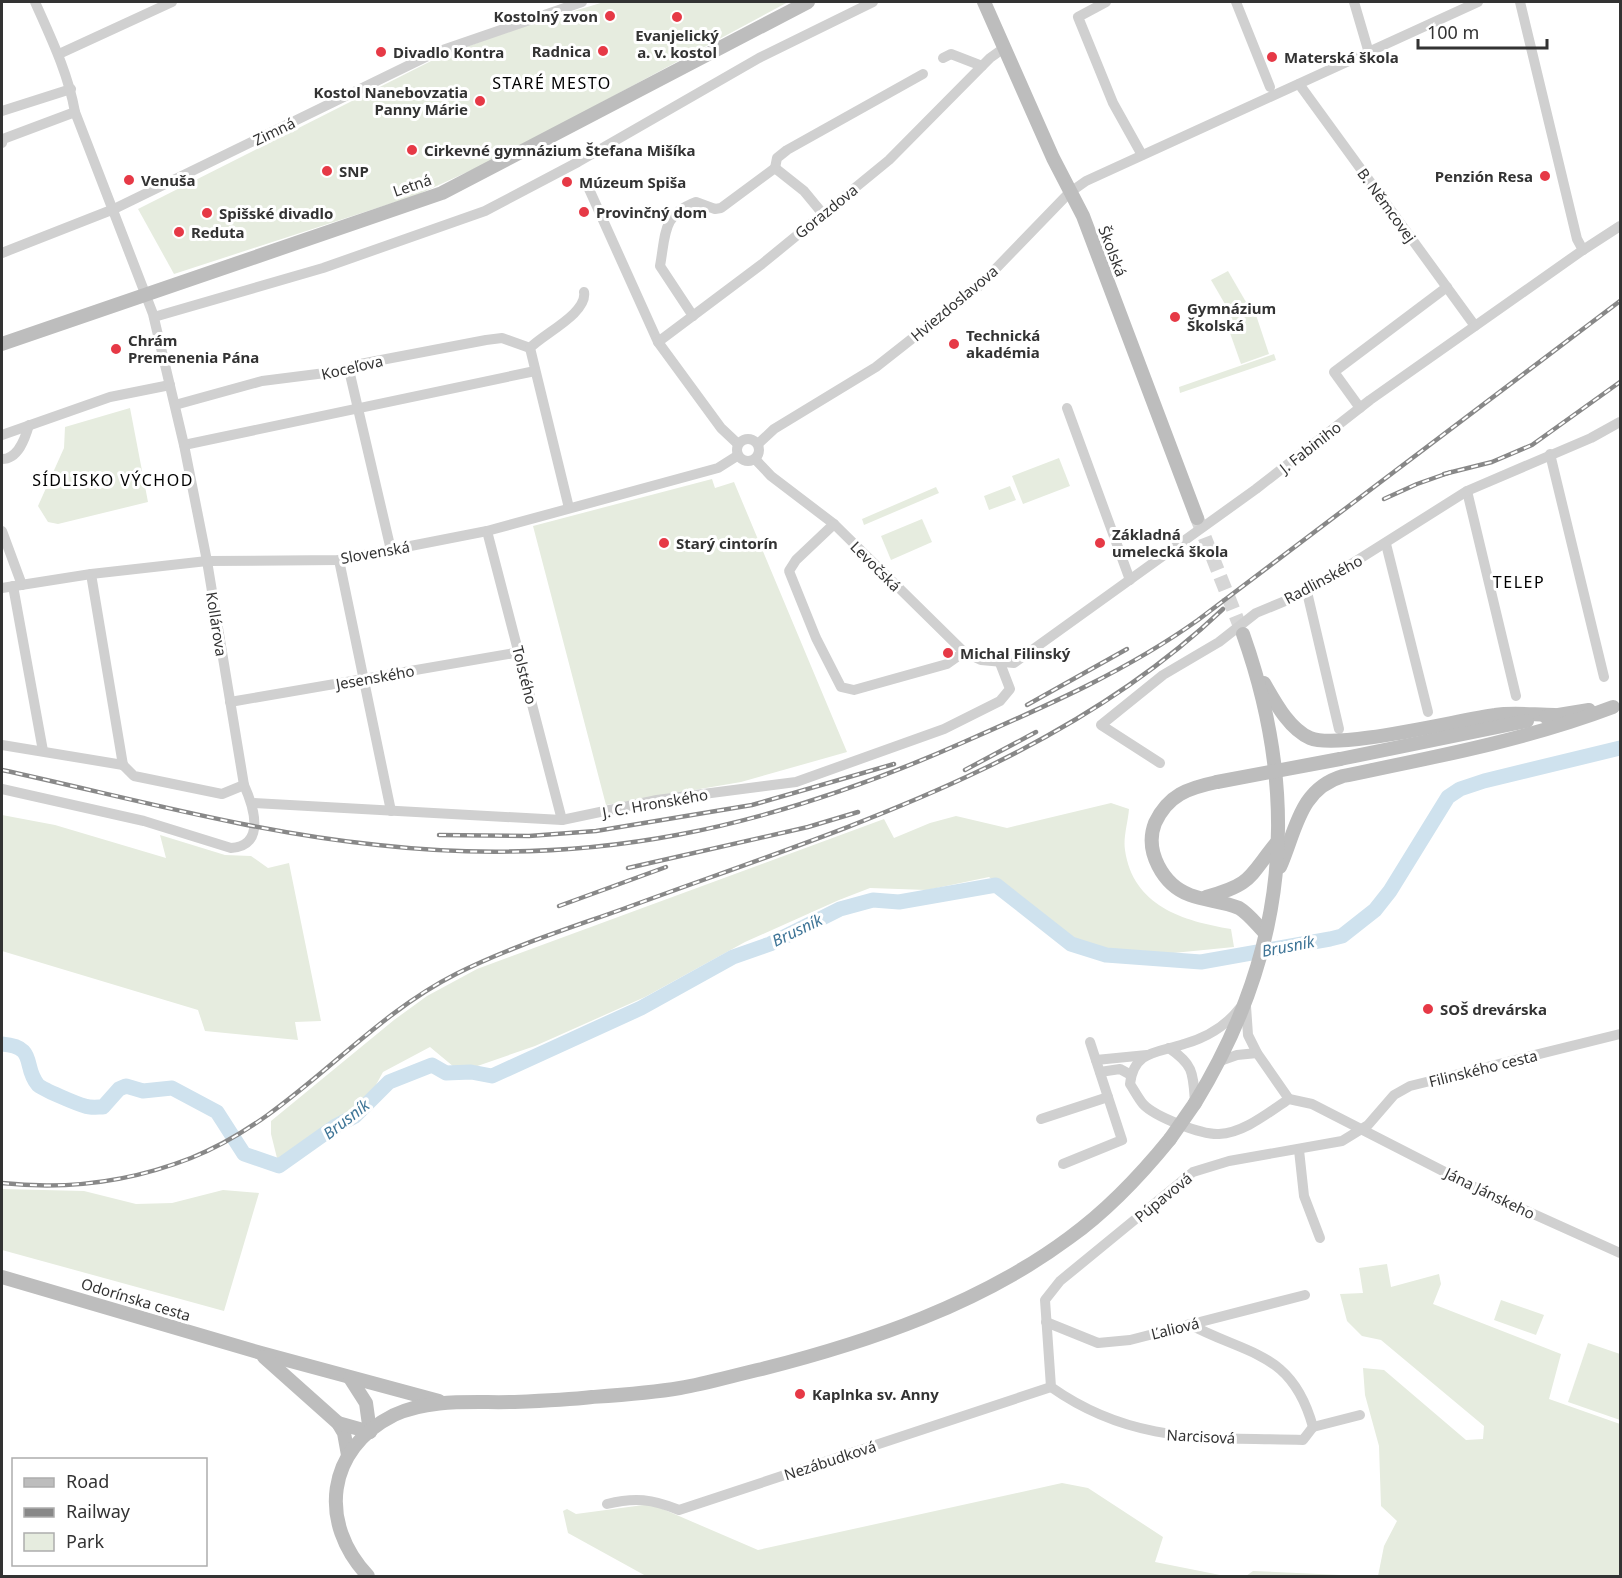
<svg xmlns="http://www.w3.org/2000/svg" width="1622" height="1578" font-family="'Noto Sans',sans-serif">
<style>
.green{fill:#e6ecdf}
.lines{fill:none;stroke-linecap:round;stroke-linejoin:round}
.river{stroke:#cfe2ee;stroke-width:15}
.secondary-tunnel{stroke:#d6d6d6;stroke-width:14;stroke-dasharray:14 7;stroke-linecap:butt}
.street{stroke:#d0d0d0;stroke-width:10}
.secondary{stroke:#bdbdbd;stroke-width:14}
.rail-casing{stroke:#888;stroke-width:4.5}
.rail{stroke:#fff;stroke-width:2;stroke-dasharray:7;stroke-linecap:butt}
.secondary-bridge{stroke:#bdbdbd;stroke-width:14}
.poi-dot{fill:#e63946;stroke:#fff;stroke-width:2}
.labels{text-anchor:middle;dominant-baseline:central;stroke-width:6;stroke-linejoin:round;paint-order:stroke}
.poi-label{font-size:15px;font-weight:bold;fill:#333;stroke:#fff;text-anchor:start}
.street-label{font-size:15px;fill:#333;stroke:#fff}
.neighbourhood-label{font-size:16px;letter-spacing:1.5px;fill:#000;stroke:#fff}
.water-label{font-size:16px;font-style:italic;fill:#3f7597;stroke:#fff}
</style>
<rect width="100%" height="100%" fill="#fff"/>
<g class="green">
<path d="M604,2H788L500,157L417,195L174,274L138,209L439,57L524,26Z"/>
<path d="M1228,271L1246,302L1229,311L1211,280Z"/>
<path d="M1254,309L1269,354L1241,364L1225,319Z"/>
<path d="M1274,354L1276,360L1180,393L1179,387Z"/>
<path d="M130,408L148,502L58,524L48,522L38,506L64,448L65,427Z"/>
<path d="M1059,458L1070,486L1023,504L1012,476Z"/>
<path d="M712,479L715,488L734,482L847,752L741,782L606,805L533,526Z"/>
<path d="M1010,486L1016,500L989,510L984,496Z"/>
<path d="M936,487L939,493L864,525L862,519Z"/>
<path d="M922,519L932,542L891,560L881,536Z"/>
<path d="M1111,803L1129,809C1128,822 1123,838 1125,850C1133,906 1183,921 1231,929L1234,947L1163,954L1081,946L989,877L927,890L870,888L839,900L745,942L645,997L535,1046L460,1072L430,1047L383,1072L365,1105L345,1124L278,1162L271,1134V1121L394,1020L427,996L477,969L884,819L894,838L930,823L956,816L1007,828Z"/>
<path d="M2,815L55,825L166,858L160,835L225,855L251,856L268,868L289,863L321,1021L295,1022L298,1040L205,1031L198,1010L2,951Z"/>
<path d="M2,1189L84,1191L136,1204L172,1203L223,1190L259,1193L224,1311L2,1250Z"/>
<path d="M1387,1264L1391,1287L1439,1274L1441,1284L1433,1304L1561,1354L1549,1399L1620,1424V1576H1378L1384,1546L1397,1521L1381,1506L1379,1446L1365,1395L1363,1368L1384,1370L1466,1440L1483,1439L1484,1426L1381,1340L1362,1336L1347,1321L1340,1294L1363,1293L1359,1268Z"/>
<path d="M1501,1300L1544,1315L1536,1335L1494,1320Z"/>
<path d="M1588,1343L1620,1354V1420L1568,1402Z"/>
<path d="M1062,1483L1088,1488L1163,1537L1155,1562L1225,1576H646L568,1533L563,1511L567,1509L576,1514L651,1504L758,1550Z"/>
<path d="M1253,1571L1362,1576H1246Z"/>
</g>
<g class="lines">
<path class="river" d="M2,1044C38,1047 22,1066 38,1085C42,1089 77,1104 85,1106C90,1108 98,1107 103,1107L119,1089L126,1086L143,1091L172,1088L217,1112L244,1154L279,1166L334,1127L355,1116L389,1082L432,1065L446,1073L471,1072L492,1076L641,1008L733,957L770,944L840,909L873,900L899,902L996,885L1071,944L1106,955L1201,962L1330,939L1342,936L1375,910L1390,891L1448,797L1460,789L1484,781L1620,748"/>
<path class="secondary-tunnel" d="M1197,518L1243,634"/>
<g class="street">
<path d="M1106,2L1078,17L1113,103L1142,155"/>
<path d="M1236,2L1270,87"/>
<path d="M1354,2L1369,53"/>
<path d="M1520,2L1577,239L1583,250"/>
<path d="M59,54L172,2"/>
<path d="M943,58L951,54L982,66"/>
<path d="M1299,84L1475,326"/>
<path d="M2,111L71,89"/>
<path d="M2,143L3,139L75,112"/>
<path d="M775,168L777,158L787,150L923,74"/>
<path d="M775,168L804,191L823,214"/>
<path d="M589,189L658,342L721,428L738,444"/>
<path d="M2,253L114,209L434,53L582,2"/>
<path d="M693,316L660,266C666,233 662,215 696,202L715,209L721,208L775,168"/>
<path d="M154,317L323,268L485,211L578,162L759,58L873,2"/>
<path d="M658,342L762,264L889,160L990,58L1004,48"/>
<path d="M349,370L391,550"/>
<path d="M175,405L262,381L349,370L355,365L486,340L502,338L530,348"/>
<path d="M1067,408L1130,580"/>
<path d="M1360,408L1334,372L1447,287"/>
<path d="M2,435L110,397L170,385"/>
<circle cx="748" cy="450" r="11"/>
<path d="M758,444L774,429L876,367L979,286L1069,193L1086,181L1478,2"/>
<path d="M184,445L535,371"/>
<path d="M1550,454L1604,677"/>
<path d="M2,459C18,459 25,439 29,425"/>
<path d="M755,459L771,476L834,524L964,652L981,660L1014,663L1256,489L1370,400L1583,250L1620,226"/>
<path d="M1467,491L1516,696"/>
<path d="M569,508L530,348C543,334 588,313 584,292"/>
<path d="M834,524L796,560L789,571L816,638L841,687L854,690L947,664L964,652"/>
<path d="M2,531L22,585"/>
<path d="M487,531L562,820"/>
<path d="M1386,544L1428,712"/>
<path d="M339,560L391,811"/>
<path d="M91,574L123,765"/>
<path d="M13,586L43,751"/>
<path d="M2,588L91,574L207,561L339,560L487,531L718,468L737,456"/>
<path d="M1307,592L1339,729"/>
<path d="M230,702L520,652"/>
<path d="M2,745L123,765"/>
<path d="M1160,763L1101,725L1163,675L1219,642L1256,613L1307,592L1467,491L1591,438L1620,422"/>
<path d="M123,765L134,776L222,794L244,785"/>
<path d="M2,789L144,821L231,848C267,846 253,805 244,785L207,561L184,445L153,314L75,112C68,73 51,38 35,2"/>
<path d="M253,803L562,820L657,800L796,782L944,729L1000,701L1010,689L1000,663"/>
<path d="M1246,1006L1248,1035L1257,1053L1289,1099"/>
<path d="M1239,1009C1226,1026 1205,1038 1184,1044C1158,1053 1134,1050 1130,1084C1134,1090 1138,1098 1143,1104C1155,1117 1202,1135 1219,1134C1244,1133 1269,1112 1289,1099L1312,1104L1480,1190L1620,1253"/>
<path d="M1169,1048C1194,1065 1193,1073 1195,1103"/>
<path d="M1096,1060L1147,1055"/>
<path d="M1220,1061L1237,1055L1257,1053"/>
<path d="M1100,1072L1120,1069L1131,1075"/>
<path d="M1041,1119L1108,1097"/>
<path d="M1299,1150L1304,1196L1320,1238"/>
<path d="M1063,1164L1122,1140L1090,1042"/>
<path d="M1046,1322L1098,1343L1130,1340L1305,1295"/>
<path d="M1189,1324C1249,1356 1292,1351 1313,1427"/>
<path d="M1313,1427L1303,1440C1209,1437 1133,1445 1051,1387L1045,1300L1060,1281L1193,1172L1229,1161L1342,1141L1368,1125L1394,1095L1410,1086L1620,1034"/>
<path d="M1313,1427L1360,1415"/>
<path d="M607,1504C635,1497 652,1499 679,1510L1051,1387"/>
</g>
<g class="secondary">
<path d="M984,2L1053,158L1083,216L1197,518"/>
<path d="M2,344L442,193L808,2"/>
<path d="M1264,683C1275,702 1289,729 1310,738C1338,750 1458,720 1495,715C1514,712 1535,715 1555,715"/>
<path d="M1546,717L1589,710"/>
<path d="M1340,759L1527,721"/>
<path d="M1217,782C1188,788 1168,795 1155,823C1144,851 1163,885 1190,895C1206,901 1223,901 1239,908C1249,914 1257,925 1265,933"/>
<path d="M1280,867C1296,831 1299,789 1343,776C1435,757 1526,740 1613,707"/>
<path d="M1206,897C1254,884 1248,877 1278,841"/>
<path d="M1195,1103C1287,953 1302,800 1243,634"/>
<path d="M2,1277L261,1353L439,1401"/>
<path d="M264,1357L338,1423L344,1433L348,1455"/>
<path d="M350,1378L366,1403L370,1432"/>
<path d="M338,1423L370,1432"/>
<path d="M368,1576C318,1523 326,1449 394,1415C430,1398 474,1403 513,1402C539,1401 566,1400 592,1397C621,1395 651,1393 680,1388C708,1383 735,1375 762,1369C869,1342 980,1304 1069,1238C1108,1210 1140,1176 1170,1139"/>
</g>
<g class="rail-casing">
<g id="rail">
<path d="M1444,474L1492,462L1532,445L1620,382"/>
<path d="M1384,499L1417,484L1451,472"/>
<path d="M1027,705L1127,649"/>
<path d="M2,770C126,797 251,832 378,845C591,869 770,828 964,742C1046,706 1125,672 1198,620L1620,301"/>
<path d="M965,770L1036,732"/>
<path d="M439,835L529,836L596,831L752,805L894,764"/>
<path d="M628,868L808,827L858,812"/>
<path d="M559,906L666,867"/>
<path d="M2,1183C66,1190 130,1182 191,1158C294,1117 359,1023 456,974C510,947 567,929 623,909C834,831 1057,767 1223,609"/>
</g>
</g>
<use href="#rail" class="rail"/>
<g class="secondary-bridge">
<path d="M1217,782L1340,759"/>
<path d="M1170,1139L1195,1103"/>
</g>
</g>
<g class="poi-dot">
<circle cx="610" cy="16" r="6"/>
<circle cx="677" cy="17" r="6"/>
<circle cx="603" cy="51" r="6"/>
<circle cx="381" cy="52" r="6"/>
<circle cx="1272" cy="57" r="6"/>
<circle cx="480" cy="101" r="6"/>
<circle cx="412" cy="150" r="6"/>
<circle cx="327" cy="171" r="6"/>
<circle cx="1545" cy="176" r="6"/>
<circle cx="129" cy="180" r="6"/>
<circle cx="567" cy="182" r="6"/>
<circle cx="584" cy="212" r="6"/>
<circle cx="207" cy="213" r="6"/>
<circle cx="179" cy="232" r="6"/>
<circle cx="1175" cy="317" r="6"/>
<circle cx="954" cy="344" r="6"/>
<circle cx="116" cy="349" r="6"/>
<circle cx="664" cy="543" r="6"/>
<circle cx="1100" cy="543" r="6"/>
<circle cx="948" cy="653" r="6"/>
<circle cx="1428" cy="1009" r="6"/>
<circle cx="800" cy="1394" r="6"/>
</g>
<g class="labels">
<g class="poi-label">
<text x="598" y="16" text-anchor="end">Kostolný zvon</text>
<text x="677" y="35" text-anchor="middle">Evanjelický<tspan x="677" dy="17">a. v. kostol</tspan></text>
<text x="591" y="51" text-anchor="end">Radnica</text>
<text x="393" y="52">Divadlo Kontra</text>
<text x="1284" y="57">Materská škola</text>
<text x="468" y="92" text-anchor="end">Kostol Nanebovzatia<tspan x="468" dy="17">Panny Márie</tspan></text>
<text x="424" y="150">Cirkevné gymnázium Štefana Mišíka</text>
<text x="339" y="171">SNP</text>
<text x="1533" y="176" text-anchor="end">Penzión Resa</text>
<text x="141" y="180">Venuša</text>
<text x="579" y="182">Múzeum Spiša</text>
<text x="596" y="212">Provinčný dom</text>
<text x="219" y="213">Spišské divadlo</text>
<text x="191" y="232">Reduta</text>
<text x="1187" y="308">Gymnázium<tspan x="1187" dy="17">Školská</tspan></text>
<text x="966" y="335">Technická<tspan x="966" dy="17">akadémia</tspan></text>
<text x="128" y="340">Chrám<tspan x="128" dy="17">Premenenia Pána</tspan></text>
<text x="1112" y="534">Základná<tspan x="1112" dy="17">umelecká škola</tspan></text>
<text x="676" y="543">Starý cintorín</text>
<text x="960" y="653">Michal Filinský</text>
<text x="1440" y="1009">SOŠ drevárska</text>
<text x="812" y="1394">Kaplnka sv. Anny</text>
</g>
<g class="street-label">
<text transform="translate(274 131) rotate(-26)">Zimná</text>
<text transform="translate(412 185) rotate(-19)">Letná</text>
<text transform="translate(1387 205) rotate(54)">B. Němcovej</text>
<text transform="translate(826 211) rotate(-39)">Gorazdova</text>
<text transform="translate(1113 251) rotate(69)">Školská</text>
<text transform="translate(954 303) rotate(-40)">Hviezdoslavova</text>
<text transform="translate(352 367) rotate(-13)">Koceľova</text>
<text transform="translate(1310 447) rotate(-38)">J. Fabiniho</text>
<text transform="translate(375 552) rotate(-10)">Slovenská</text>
<text transform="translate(876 566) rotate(45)">Levočská</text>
<text transform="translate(1323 579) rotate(-28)">Radlinského</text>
<text transform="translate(217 624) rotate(81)">Kollárova</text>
<text transform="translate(525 675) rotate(76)">Tolstého</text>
<text transform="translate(375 677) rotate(-10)">Jesenského</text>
<text transform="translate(655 803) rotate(-10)">J. C. Hronského</text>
<text transform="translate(1483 1068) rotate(-14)">Filinského cesta</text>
<text transform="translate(1490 1193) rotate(26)">Jána Jánskeho</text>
<text transform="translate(1163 1197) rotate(-39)">Púpavová</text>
<text transform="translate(136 1299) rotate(17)">Odorínska cesta</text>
<text transform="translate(1175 1328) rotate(-14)">Ľaliová</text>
<text transform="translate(1201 1436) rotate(3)">Narcisová</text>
<text transform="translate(830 1460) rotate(-18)">Nezábudková</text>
</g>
<g class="neighbourhood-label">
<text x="552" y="83">STARÉ MESTO</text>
<text x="113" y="480">SÍDLISKO VÝCHOD</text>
<text x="1519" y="582">TELEP</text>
</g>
<g class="water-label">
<text transform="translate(797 930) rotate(-26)">Brusník</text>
<text transform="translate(1288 946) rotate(-11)">Brusník</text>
<text transform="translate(346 1119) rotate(-38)">Brusník</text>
</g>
</g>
<rect width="1622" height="1578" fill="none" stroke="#333333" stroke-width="6"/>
<rect x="12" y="1458" width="195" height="108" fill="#ffffff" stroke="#adadad" stroke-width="1.5"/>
<rect x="24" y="1478" width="30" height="9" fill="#bdbdbd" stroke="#adadad" stroke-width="1.5"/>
<text x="66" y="1488" font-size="18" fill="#333333">Road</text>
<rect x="24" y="1508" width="30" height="9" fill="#888888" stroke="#adadad" stroke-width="1.5"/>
<text x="66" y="1518" font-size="18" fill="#333333">Railway</text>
<rect x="24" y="1533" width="30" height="18" fill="#e6ecdf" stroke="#adadad" stroke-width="1.5"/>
<text x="66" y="1548" font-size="18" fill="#333333">Park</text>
<path d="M1418 39v9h129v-9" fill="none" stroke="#333333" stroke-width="3"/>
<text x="1427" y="39" font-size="18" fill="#333333" stroke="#ffffff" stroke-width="4.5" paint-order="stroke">100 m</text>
</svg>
